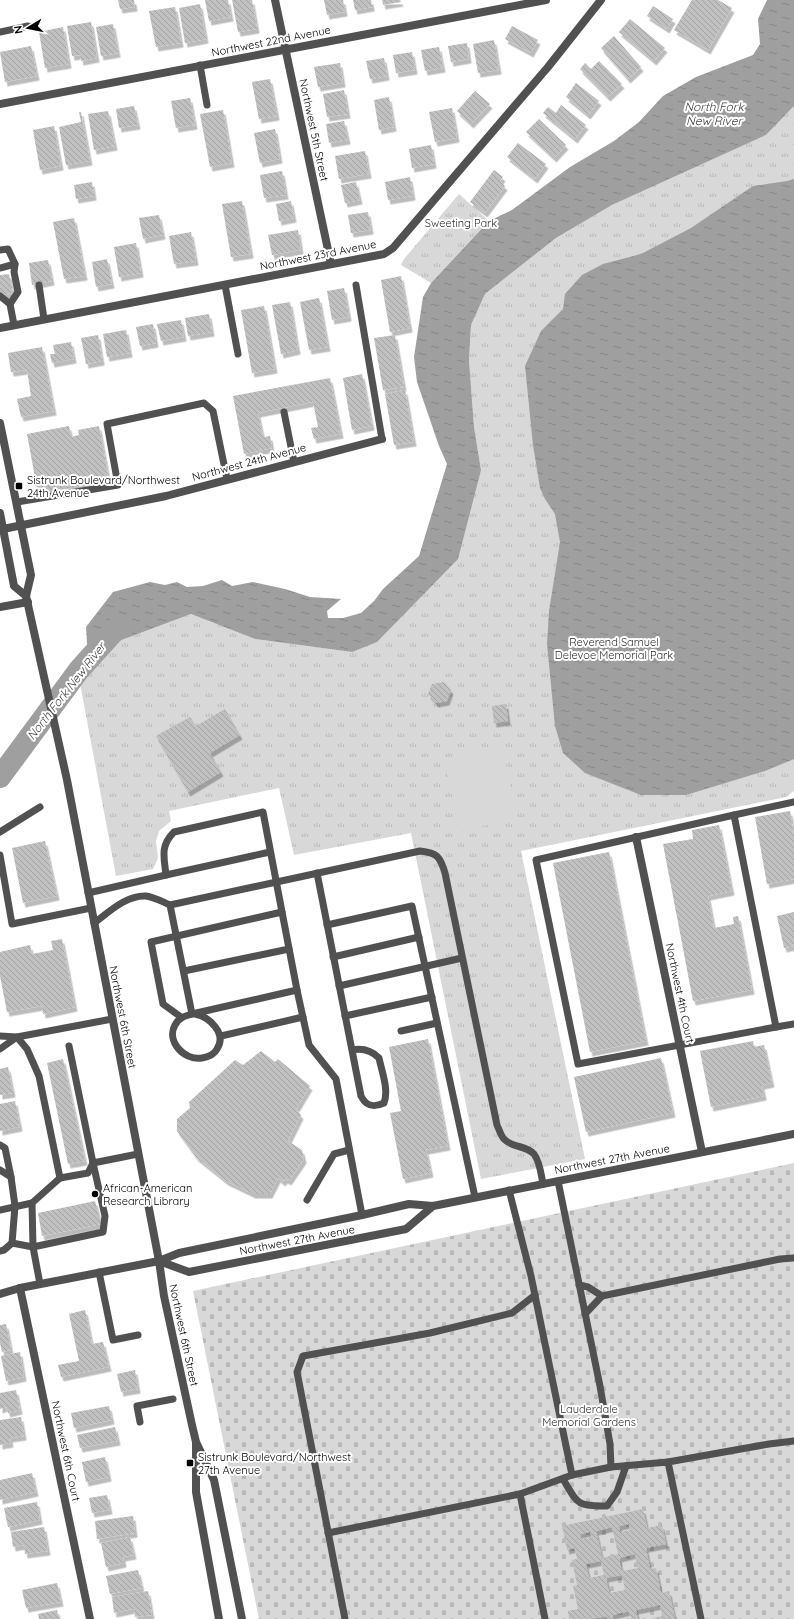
<svg xmlns="http://www.w3.org/2000/svg" width="794" height="1619" font-family="Quicksand,sans-serif">
<style>
.grass{fill:url(#grass-tufts)}
.cemetery{fill:url(#cemetery-stones)}
.pitch{fill:#d8d8d8}
.water{fill:url(#water-ripples)}
.lines{fill:none;stroke-linecap:round;stroke-linejoin:round}
.river{stroke:#9f9f9f;stroke-width:22}
.building{fill:url(#building-back-hatch);fill-rule:evenodd;filter:url(#shadow)}
.service{stroke:#515151;stroke-width:7}
.minor{stroke:#515151;stroke-width:8}
.tertiary{stroke:#515151;stroke-width:8}
.poi-dot{fill:#000;stroke:#fff;stroke-width:1.5}
.labels{text-anchor:middle;dominant-baseline:central;stroke-width:4;stroke-linejoin:round;paint-order:stroke}
.street-label{font-size:11px;fill:#000;stroke:#fff}
.park-label{font-size:11px;fill:#2f2f2f;stroke:#fff}
.poi-label{font-size:11px;fill:#000;stroke:#fff;text-anchor:start}
.water-label{font-size:12px;font-style:italic;fill:#404040;stroke:#fff}
</style>
<defs>
<pattern id="grass-tufts" width="24" height="20" patternUnits="userSpaceOnUse"><rect width="24" height="20" fill="#d8d8d8"/><path d="M3 7l-1-3M5 7V3M7 7l1-3M15 17l-1-3M17 17v-4M19 17l1-3" fill="none" stroke="#b8b8b8"/></pattern>
<pattern id="cemetery-stones" width="16" height="16" patternUnits="userSpaceOnUse"><rect width="16" height="16" fill="#d8d8d8"/><path d="M2 7V4a2 2 0 0 1 4 0v3zM10 15v-3a2 2 0 0 1 4 0v3z" fill="#b8b8b8"/></pattern>
<pattern id="water-ripples" width="26" height="14" patternUnits="userSpaceOnUse"><rect width="26" height="14" fill="#9f9f9f"/><path d="M2 4q2-2 4 0t4 0M15 11q2-2 4 0t4 0" fill="none" stroke="#878787"/></pattern>
<pattern id="building-back-hatch" width="6" height="6" patternUnits="userSpaceOnUse"><rect width="6" height="6" fill="#c0c0c0"/><path d="M-1 5l2 2M0 0l6 6M5-1l2 2" fill="none" stroke="#a3a3a3"/></pattern>
<filter id="shadow"><feDropShadow dx="2.5" dy="4.5" stdDeviation="0" flood-color="#0004"/></filter>
</defs>
<rect width="100%" height="100%" fill="#fff"/>
<g class="grass">
<path d="M794,106V791L786,797L521,851L585,1159L481,1179L411,833L294,855L279,788L169,811L171,821L159,831L156,841L158,858L153,869L116,876L79,678L119,641L191,614L255,639L352,652L481,470L474,427L469,360L471,325L485,294L556,238L612,205L766,135Z"/>
<path d="M459,194L489,221L431,283L401,265L404,259Z"/>
</g>
<path class="cemetery" d="M794,1163V1619H259L193,1291Z"/>
<path class="pitch" d="M503,748L517,820L459,830L445,758Z"/>
<g class="water">
<path d="M767,0H794V106L766,135L612,205L556,238L485,294L471,325L469,360L474,427L481,470L458,559L377,642L352,652L255,639L191,614L119,641L104,655L87,644L86,627L113,592L150,582L165,585L177,582L187,587L203,586L222,580L232,586L253,582L285,589L310,597L341,599L327,611L328,618H343L361,613L374,601L383,589L419,556L447,464L439,446L417,382L414,357L423,297L431,283L489,221L512,210L570,167L614,141L639,122L663,96L696,77L753,55L760,44L758,19Z"/>
<path d="M794,179V759L765,771L686,795H641L585,773L563,753L555,726L547,644L549,611L560,542L555,514L545,499L540,488L533,445L525,366L541,331L563,309L565,294L582,275L603,264L641,254L691,228L753,186L787,181Z"/>
</g>
<g class="lines">
<path class="river" d="M0,777L79,670L117,628"/>
</g>
<g class="building">
<path d="M118,0H134L135,7L120,9Z"/>
<path d="M205,0H228L231,17L209,21Z"/>
<path d="M232,0H252L257,29L238,32Z"/>
<path d="M324,0H343L345,12L327,15Z"/>
<path d="M353,0H371L372,7L355,10Z"/>
<path d="M382,0H400L401,2L383,5Z"/>
<path d="M692,0H718L732,8L708,50L674,30Z"/>
<path d="M200,4L206,39L185,43L179,8Z"/>
<path d="M653,6L673,19L667,29L647,16Z"/>
<path d="M175,7L181,43L156,47L149,11Z"/>
<path d="M630,19L665,48L654,61L619,32Z"/>
<path d="M91,22L97,58L81,61L80,55L72,56L67,26Z"/>
<path d="M113,24L118,53L101,56L96,27Z"/>
<path d="M512,26L538,40L531,53L505,39Z"/>
<path d="M63,27L69,64L45,68L39,32Z"/>
<path d="M614,36L641,67L628,79L601,48Z"/>
<path d="M494,40L499,70L478,73L473,44Z"/>
<path d="M467,43L469,59L451,62L448,46Z"/>
<path d="M31,46L37,76L5,82L0,52Z"/>
<path d="M439,47L443,68L425,71L421,50Z"/>
<path d="M412,52L415,70L396,73L393,55Z"/>
<path d="M384,58L387,76L370,79L366,61Z"/>
<path d="M599,61L622,84L608,97L580,69L585,63L591,69Z"/>
<path d="M340,63L343,83L318,87L314,67Z"/>
<path d="M270,79L277,116L259,119L252,82Z"/>
<path d="M576,83L599,101L588,115L566,97Z"/>
<path d="M344,90L348,114L327,117L323,94Z"/>
<path d="M475,91L490,104L471,124L457,111Z"/>
<path d="M389,97L394,127L379,130L374,100Z"/>
<path d="M190,98L195,125L176,128L171,101Z"/>
<path d="M561,105L586,125L575,139L543,113L548,107L556,113Z"/>
<path d="M134,106L138,125L119,128L116,109Z"/>
<path d="M452,108L457,138L435,142L429,112Z"/>
<path d="M223,110L232,163L210,167L200,114Z"/>
<path d="M108,111L115,146L94,150L88,114Z"/>
<path d="M79,112H81L90,161L66,165L59,127L81,122Z"/>
<path d="M539,119L566,145L554,158L526,132Z"/>
<path d="M344,121L348,140L329,143L326,124Z"/>
<path d="M54,126L61,166L40,170L33,130Z"/>
<path d="M275,129L280,159L260,163L254,133Z"/>
<path d="M518,143L546,164L535,179L507,157Z"/>
<path d="M431,145L434,164L412,168L409,149Z"/>
<path d="M365,151L369,174L339,179L335,156Z"/>
<path d="M494,170L503,177L500,181L505,186L485,213L470,202Z"/>
<path d="M282,171L286,195L264,198L260,175Z"/>
<path d="M410,177L413,196L388,200L385,182Z"/>
<path d="M92,182L94,196L76,199L74,185Z"/>
<path d="M356,182L360,200L345,203L341,185Z"/>
<path d="M242,201L251,254L231,257L222,204Z"/>
<path d="M291,201L294,218L279,221L276,204Z"/>
<path d="M368,212L371,230L351,233L348,215Z"/>
<path d="M159,215L163,235L143,239L139,218Z"/>
<path d="M74,218L85,276L64,279L53,222Z"/>
<path d="M298,230L301,250L272,255L268,235Z"/>
<path d="M191,232L196,261L174,264L169,236Z"/>
<path d="M136,243L141,273L119,277L114,247Z"/>
<path d="M107,259L112,284L96,287L92,262Z"/>
<path d="M48,260L52,281L32,285L29,263Z"/>
<path d="M9,274L13,293L0,296V275Z"/>
<path d="M401,276L410,328L390,332L381,280Z"/>
<path d="M344,288L349,317L332,320L327,291Z"/>
<path d="M319,298L328,347L309,350L300,302Z"/>
<path d="M290,302L298,350L281,354L272,305Z"/>
<path d="M264,306L275,369L252,373L241,310Z"/>
<path d="M209,314L212,332L188,336L185,318Z"/>
<path d="M181,320L184,337L161,341L157,324Z"/>
<path d="M153,324L156,343L140,346L136,327Z"/>
<path d="M126,330L130,353L107,357L103,334Z"/>
<path d="M98,335L102,361L86,364L81,338Z"/>
<path d="M395,335L404,387L383,390L374,338Z"/>
<path d="M71,342L74,359L52,363L50,354H55L53,345Z"/>
<path d="M42,347L54,411L21,417L17,399L31,396L27,370L11,372L8,353Z"/>
<path d="M362,374L372,426L352,430L343,378Z"/>
<path d="M330,378L341,434L314,439L311,428L318,427L313,402L258,413L263,437L270,436L272,448L244,454L233,396Z"/>
<path d="M405,390L414,442L394,445L385,394Z"/>
<path d="M69,426L71,437L79,435L78,430L99,426L109,481L38,494L27,434Z"/>
<path d="M444,682L451,690L447,701L436,703L428,694L432,684Z"/>
<path d="M506,704L508,721L494,723L492,706Z"/>
<path d="M225,709L240,735L210,753L221,772L188,792L156,736L190,717L196,726Z"/>
<path d="M790,811L794,836V879L767,884L755,817Z"/>
<path d="M719,825L732,891L708,896L714,928L734,924L733,917L738,916L752,990L693,1001L663,844L693,839L692,830Z"/>
<path d="M45,841L57,896L23,903L12,848Z"/>
<path d="M609,852L646,1041L590,1052L553,863Z"/>
<path d="M794,912V946L784,948L777,916Z"/>
<path d="M62,939L75,1007L43,1014L42,1006L7,1012L0,976V952L30,945L32,954L53,950L51,941Z"/>
<path d="M428,1039L448,1146L426,1150L431,1173L403,1179L390,1113L401,1111L389,1047Z"/>
<path d="M753,1041L754,1047L764,1045L772,1083L762,1085L764,1096L711,1107L700,1051Z"/>
<path d="M261,1051L275,1062L278,1059L310,1086L296,1109L301,1115L288,1141L302,1150L304,1159L289,1181L285,1179L283,1182L278,1178L270,1194H253L226,1181L196,1157L177,1131V1119L190,1108L189,1102L235,1060L243,1065Z"/>
<path d="M661,1058L673,1113L586,1132L574,1077Z"/>
<path d="M63,1059L85,1161L68,1164L47,1063Z"/>
<path d="M8,1067L13,1093L0,1095V1069Z"/>
<path d="M15,1101L20,1127L0,1131V1104Z"/>
<path d="M95,1201L101,1224L42,1236L38,1213Z"/>
<path d="M85,1310L92,1344L103,1342L109,1367L61,1377L58,1365L79,1361L69,1314Z"/>
<path d="M6,1324L11,1350L2,1352L0,1343V1325Z"/>
<path d="M20,1352L24,1377L6,1381L1,1356Z"/>
<path d="M135,1370L138,1389L121,1392L117,1374Z"/>
<path d="M16,1390L20,1410L8,1413L6,1407L0,1409V1393Z"/>
<path d="M109,1406L112,1420L74,1428L71,1413Z"/>
<path d="M21,1417L24,1436L10,1438L11,1443L0,1445V1420Z"/>
<path d="M115,1427L118,1441L80,1448L77,1435Z"/>
<path d="M105,1457L109,1477L86,1482L82,1462Z"/>
<path d="M32,1473L36,1492L0,1500V1480Z"/>
<path d="M107,1495L110,1510L92,1513L89,1498Z"/>
<path d="M37,1502L40,1520L8,1527L4,1508Z"/>
<path d="M643,1509L647,1528L662,1525L666,1544L646,1548L650,1569L656,1568L661,1593L669,1591L675,1619H651L662,1616L660,1605L636,1610L638,1619H631L629,1611L613,1615V1619H608L607,1616L592,1619H569L568,1611L578,1609L573,1586L577,1585L572,1560L577,1559L575,1548L567,1550L562,1526ZM629,1524L630,1530L620,1532L619,1526ZM612,1527L618,1554L602,1558L596,1531ZM590,1532L592,1537L581,1539L580,1534ZM635,1554L638,1568L622,1571L619,1558ZM601,1561L604,1575L589,1578L586,1564ZM622,1575L625,1590L609,1593L606,1578Z"/>
<path d="M133,1516L135,1533L97,1539L95,1521Z"/>
<path d="M44,1527L48,1551L25,1554L24,1545L13,1547L11,1532Z"/>
<path d="M130,1537L134,1555L123,1557L124,1563L106,1567L101,1543Z"/>
<path d="M138,1570L142,1588L110,1594L106,1576Z"/>
<path d="M57,1583L61,1602L26,1608L22,1590Z"/>
<path d="M148,1591L152,1615L135,1617L134,1609L114,1613L112,1597Z"/>
<path d="M57,1610L59,1619H39L38,1614Z"/>
</g>
<g class="lines">
<g class="service">
<path d="M0,32L28,26"/>
<path d="M200,65L207,105"/>
<path d="M0,250L8,249L15,264L14,272L18,292L10,304"/>
<path d="M0,268L15,264"/>
<path d="M39,285L44,319"/>
<path d="M225,285L238,354"/>
<path d="M356,285L382,439"/>
<path d="M0,296L10,304L14,325"/>
<path d="M284,412L294,462"/>
<path d="M17,502L118,485L107,424L204,403L213,411L227,479"/>
<path d="M734,815L776,1027L578,1064L536,860Z"/>
<path d="M734,815L794,802"/>
<path d="M0,832L40,807"/>
<path d="M270,852L166,875C164,857 160,846 174,832L263,812C269,845 276,879 282,912"/>
<path d="M0,855L12,924L91,908"/>
<path d="M317,873L361,1096C366,1106 373,1108 384,1103C389,1090 382,1072 379,1058C371,1050 362,1048 352,1050"/>
<path d="M88,893L166,875"/>
<path d="M170,905L192,1014C185,1016 178,1018 175,1025C166,1041 184,1061 202,1058C208,1057 214,1055 217,1049C227,1034 210,1017 195,1014"/>
<path d="M94,923C109,912 126,895 146,896C154,897 163,902 170,905L420,851C437,853 440,856 445,873L497,1125C499,1129 501,1136 504,1139C512,1148 526,1145 534,1154C540,1162 541,1174 543,1184"/>
<path d="M327,925L412,906L475,1197"/>
<path d="M333,957L419,937"/>
<path d="M184,971L289,949"/>
<path d="M339,986L462,958"/>
<path d="M297,990L309,1045L336,1079L362,1215"/>
<path d="M345,1016L432,997"/>
<path d="M181,1017L163,1004L151,942L282,912L297,990L192,1014"/>
<path d="M776,1027L794,1024"/>
<path d="M401,1031L437,1023"/>
<path d="M0,1036L17,1037L27,1049L39,1076L60,1178"/>
<path d="M221,1036L303,1017"/>
<path d="M69,1046L93,1163L138,1154"/>
<path d="M0,1049L17,1037L112,1019"/>
<path d="M0,1145L5,1148L11,1177"/>
<path d="M0,1170L11,1177L15,1206L12,1243L4,1250L0,1251"/>
<path d="M558,1181L600,1386L610,1444L611,1467"/>
<path d="M509,1190L531,1276L572,1475"/>
<path d="M307,1200L334,1154L349,1150"/>
<path d="M0,1210L32,1203"/>
<path d="M12,1243L33,1247L103,1232L105,1216L93,1163"/>
<path d="M99,1272L113,1340L138,1335"/>
<path d="M40,1284L33,1247L32,1203L60,1178L88,1173L93,1163"/>
<path d="M579,1285L588,1287L602,1296L780,1259L794,1258"/>
<path d="M585,1314L602,1296"/>
<path d="M140,1422L137,1406L173,1399"/>
<path d="M668,1462L769,1444L794,1441"/>
<path d="M563,1479C578,1504 576,1506 607,1506L617,1492L626,1466"/>
<path d="M328,1533L520,1494"/>
<path d="M345,1619L297,1372L303,1356L430,1333L512,1313L535,1295"/>
<path d="M545,1619L520,1494L572,1475L611,1467L668,1462L701,1619"/>
</g>
<g class="minor">
<path d="M275,0L331,264"/>
<path d="M0,104L546,0"/>
<path d="M0,328L384,254L393,248L548,67L601,0"/>
<path d="M3,529L166,496L382,439"/>
<path d="M0,607L28,602"/>
<path d="M636,837L702,1152"/>
<path d="M20,1288L90,1619"/>
</g>
<g class="tertiary">
<path d="M0,423L31,575L26,596L67,780L159,1261L164,1296L192,1425L196,1442L214,1480L242,1619"/>
<path d="M0,513L14,586L26,596"/>
<path d="M159,1261L189,1272L406,1229L433,1206"/>
<path d="M0,1294L20,1288L159,1261L179,1253L362,1215L409,1204L433,1206L794,1134"/>
<path d="M196,1443V1492L219,1619"/>
</g>
</g>
<g class="poi-dot">
<rect x="15" y="482" width="8" height="8" rx="2"/>
<circle cx="95" cy="1194" r="4"/>
<rect x="186" y="1459" width="8" height="8" rx="2"/>
</g>
<g class="labels">
<g class="street-label">
<text transform="translate(271 41) rotate(-11)">Northwest 22nd Avenue</text>
<text transform="translate(314 130) rotate(78)">Northwest 5th Street</text>
<text transform="translate(318 255) rotate(-11)">Northwest 23rd Avenue</text>
<text transform="translate(249 462) rotate(-15)">Northwest 24th Avenue</text>
<text transform="translate(680 993) rotate(78)">Northwest 4th Court</text>
<text transform="translate(123 1017) rotate(79)">Northwest 6th Street</text>
<text transform="translate(612 1159) rotate(-11)">Northwest 27th Avenue</text>
<text transform="translate(297 1240) rotate(-11)">Northwest 27th Avenue</text>
<text transform="translate(184 1335) rotate(78)">Northwest 6th Street</text>
<text transform="translate(66 1451) rotate(78)">Northwest 6th Court</text>
</g>
<g class="park-label">
<text x="461" y="223">Sweeting Park</text>
<text x="614" y="642">Reverend Samuel<tspan x="614" dy="13">Delevoe Memorial Park</tspan></text>
<text x="589" y="1409">Lauderdale<tspan x="589" dy="13">Memorial Gardens</tspan></text>
</g>
<g class="poi-label">
<text x="27" y="480">Sistrunk Boulevard/Northwest<tspan x="27" dy="13">24th Avenue</tspan></text>
<text x="103" y="1188">African-American<tspan x="103" dy="13">Research Library</tspan></text>
<text x="198" y="1457">Sistrunk Boulevard/Northwest<tspan x="198" dy="13">27th Avenue</tspan></text>
</g>
<g class="water-label">
<text x="714" y="106">North Fork<tspan x="714" dy="14">New River</tspan></text>
<text transform="translate(66 691) rotate(-52)">North Fork New River</text>
</g>
</g>
<g transform="translate(28 28) rotate(260)" stroke="#ffffff" stroke-width="3" paint-order="stroke">
<path d="M0-3L7 15L0 10L-7 15Z" fill="#000000"/>
<text y="-6" font-size="11" font-weight="bold" text-anchor="middle" fill="#000000">N</text>
</g>
</svg>
